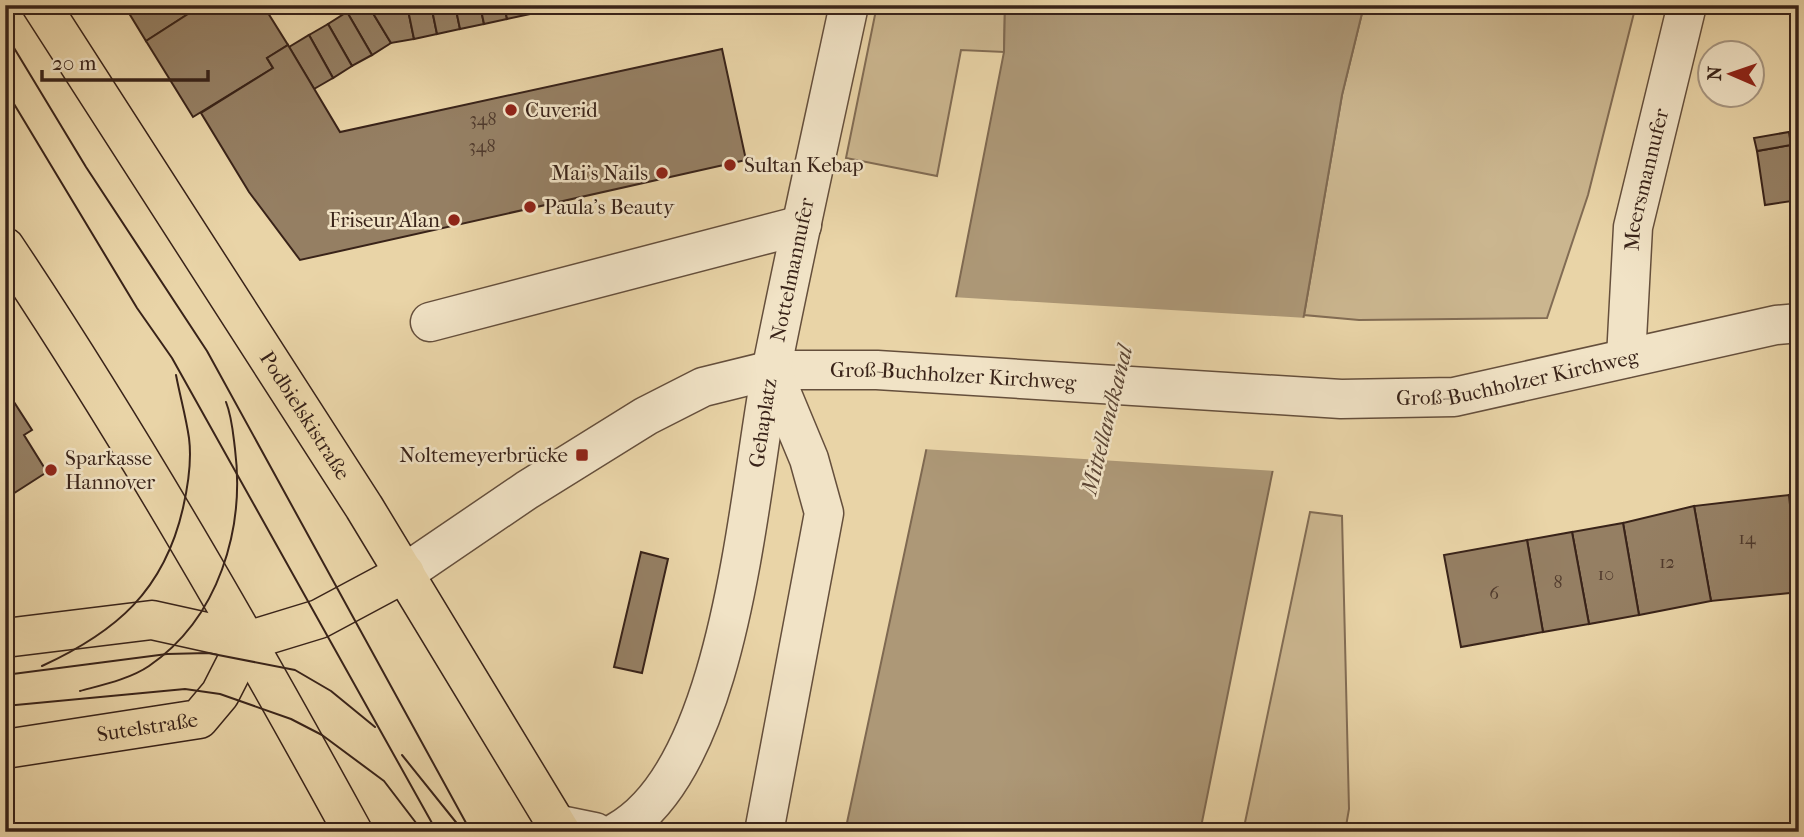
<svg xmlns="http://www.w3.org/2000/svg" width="1804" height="837" font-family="'IM FELL French Canon',serif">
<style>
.green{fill:#cbb68f;stroke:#826c54;stroke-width:2}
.water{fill:#ad9877;stroke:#7f6951;stroke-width:2}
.pier{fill:#e9d4a7}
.building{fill:#957f63;stroke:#392319;stroke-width:2}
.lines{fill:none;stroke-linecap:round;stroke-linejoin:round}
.minor-casing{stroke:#654f3c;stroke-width:41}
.major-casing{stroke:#392319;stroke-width:41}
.minor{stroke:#f1e3c6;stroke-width:38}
.major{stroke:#e9d4a7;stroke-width:38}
.tram{stroke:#392319;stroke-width:2}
.poi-dot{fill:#8f2418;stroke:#f1e3c6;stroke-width:2.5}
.labels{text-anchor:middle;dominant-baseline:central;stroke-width:5;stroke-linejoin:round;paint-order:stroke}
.number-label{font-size:18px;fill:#503a2c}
.poi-label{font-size:21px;fill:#392319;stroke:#f1e3c6;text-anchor:start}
.street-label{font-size:21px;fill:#392319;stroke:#f1e3c6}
.water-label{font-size:23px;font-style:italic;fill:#5c4635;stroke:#f1e3c6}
</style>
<rect width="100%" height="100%" fill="#e9d4a7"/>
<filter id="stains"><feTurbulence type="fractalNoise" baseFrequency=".00286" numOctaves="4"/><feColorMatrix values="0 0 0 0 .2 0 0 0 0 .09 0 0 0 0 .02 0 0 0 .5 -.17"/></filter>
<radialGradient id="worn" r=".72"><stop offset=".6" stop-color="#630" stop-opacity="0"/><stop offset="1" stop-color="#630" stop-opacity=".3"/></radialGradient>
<g class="green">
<path d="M877,5H1005L1004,52L961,50L937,176L846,158Z"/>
<path d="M1364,5H1636L1588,195L1547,318L1359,320L1304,315L1342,95Z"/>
<path d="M1310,512L1342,516L1349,809L1345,832H1243Z"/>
</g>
<path class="water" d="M1005,5H1364L1342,95L1304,315L1200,832H845L925,456L1004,52Z"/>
<path class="pier" d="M952,297L1307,318L1276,471L922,449Z"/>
<g class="building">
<path d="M124,5H202L146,41Z"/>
<path d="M202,5H263L288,45L267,58L273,68L193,117L146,41Z"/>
<path d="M358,5H368L391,43L372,55L347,12Z"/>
<path d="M368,5H407L414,39L391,43Z"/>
<path d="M407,5H431L437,34L414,39Z"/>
<path d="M431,5H455L460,29L437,34Z"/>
<path d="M455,5H480L484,24L460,29Z"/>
<path d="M480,5H504L507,19L484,24Z"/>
<path d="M504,5H525L530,14L507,19Z"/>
<path d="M347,12L372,55L352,66L328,24Z"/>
<path d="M328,24L352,66L333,78L309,35Z"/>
<path d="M309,35L333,78L314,89L289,47Z"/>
<path d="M288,45L340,132L722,49L746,160L300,260L249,192L201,113L273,68L267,58Z"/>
<path d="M1799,130V200L1765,205L1757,151L1791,145L1789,132Z"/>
<path d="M1789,132L1791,145L1757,151L1754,138Z"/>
<path d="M14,402L32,430L24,435L47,472L5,499V405L7,407Z"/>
<path d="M1799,494V570L1789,495Z"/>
<path d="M1789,495L1799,592L1711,601L1694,506Z"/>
<path d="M1694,506L1711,601L1639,615L1623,523Z"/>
<path d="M1623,523L1639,615L1589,624L1572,532Z"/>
<path d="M1572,532L1589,624L1543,632L1527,540Z"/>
<path d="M1527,540L1543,632L1461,647L1444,555Z"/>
<path d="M641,552L668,559L642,673L614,667Z"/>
</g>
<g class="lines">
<g class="minor-casing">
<g id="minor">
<path d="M430,322L802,225"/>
<path id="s1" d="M1626,358L1633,227L1687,5"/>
<path id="s2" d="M405,573L527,490L646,416L703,387L772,370H877L1341,399L1454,397L1776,325L1799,323"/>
<path d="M556,824L595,832"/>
<path id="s3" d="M617,832C733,767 748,488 772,367C796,246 823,126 849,5"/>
<path d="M764,832L824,513L809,459L772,370"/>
</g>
</g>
<g class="major-casing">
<g id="major">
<path id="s4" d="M41,5L364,507L561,832"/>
<path d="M5,247C131,436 244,633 353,832"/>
<path d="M5,638L152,620L247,641L319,619L405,573"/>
<path id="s5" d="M5,749L199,719L220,694L247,641"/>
</g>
</g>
<use href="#minor" class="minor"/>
<use href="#major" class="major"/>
<g class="tram">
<path d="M5,33L86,167L207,351L471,832"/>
<path d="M5,89L137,308L172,358L437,832"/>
<path d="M42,666C116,632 164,591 183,508C188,486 192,461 189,438C186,417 180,396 176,375"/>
<path d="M5,675L167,654L208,653L295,670L331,691L375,727"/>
<path d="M80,691C102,685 130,679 149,666C219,618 245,529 235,449C233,433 232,417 226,402"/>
<path d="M5,706L185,689L220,694L291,719L322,735L384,781L423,832"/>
<path d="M402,755L459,826"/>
</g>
</g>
<g class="poi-dot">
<circle cx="511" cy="110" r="7"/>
<circle cx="730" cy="165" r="7"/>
<circle cx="662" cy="173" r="7"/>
<circle cx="530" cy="207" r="7"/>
<circle cx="454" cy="220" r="7"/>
<rect x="575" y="448" width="14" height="14" rx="3.5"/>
<circle cx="51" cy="470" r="7"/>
</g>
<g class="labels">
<g class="number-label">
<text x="483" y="119">348</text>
<text x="482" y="146">348</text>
<text x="1747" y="538">14</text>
<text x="1667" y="562">12</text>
<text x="1606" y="574">10</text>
<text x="1558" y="582">8</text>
<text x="1494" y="593">6</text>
</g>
<g class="poi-label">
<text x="525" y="110">Cuverid</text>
<text x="744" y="165">Sultan Kebap</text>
<text x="648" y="173" text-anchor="end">Mai's Nails</text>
<text x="544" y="207">Paula's Beauty</text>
<text x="440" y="220" text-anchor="end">Friseur Alan</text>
<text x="568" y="455" text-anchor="end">Noltemeyerbrücke</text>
<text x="65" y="458">Sparkasse<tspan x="65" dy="24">Hannover</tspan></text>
</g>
<g class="street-label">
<text stroke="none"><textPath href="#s1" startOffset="180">Meersmannufer</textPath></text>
<text stroke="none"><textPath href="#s3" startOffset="602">Nottelmannufer</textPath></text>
<text stroke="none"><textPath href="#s2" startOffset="604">Groß-Buchholzer Kirchweg</textPath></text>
<text stroke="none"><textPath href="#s2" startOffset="1171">Groß-Buchholzer Kirchweg</textPath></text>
<text stroke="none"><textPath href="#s4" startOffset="488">Podbielskistraße</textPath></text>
<text stroke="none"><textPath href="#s3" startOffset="446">Gehaplatz</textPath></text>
<text stroke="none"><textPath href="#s5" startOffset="144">Sutelstraße</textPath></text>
</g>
<g class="water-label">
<text transform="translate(1107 420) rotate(-76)">Mittellandkanal</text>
</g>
</g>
<rect width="1804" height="837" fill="none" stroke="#e9d4a7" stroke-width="28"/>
<rect x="7" y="7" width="1790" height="823" fill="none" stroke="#392319" stroke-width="3.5"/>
<rect x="14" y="14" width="1776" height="809" fill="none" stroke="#392319" stroke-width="2"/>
<g transform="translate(1731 74) rotate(272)"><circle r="33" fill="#f1e3c6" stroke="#a79681" stroke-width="2"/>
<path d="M0-5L12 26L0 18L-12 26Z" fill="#8f2418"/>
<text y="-10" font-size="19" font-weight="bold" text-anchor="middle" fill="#392319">N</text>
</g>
<path d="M42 70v10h166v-10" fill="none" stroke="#392319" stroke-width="3.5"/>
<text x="52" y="70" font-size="21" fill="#392319" stroke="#f1e3c6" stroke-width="5" paint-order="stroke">20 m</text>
<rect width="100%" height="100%" filter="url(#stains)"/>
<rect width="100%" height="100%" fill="url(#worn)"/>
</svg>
